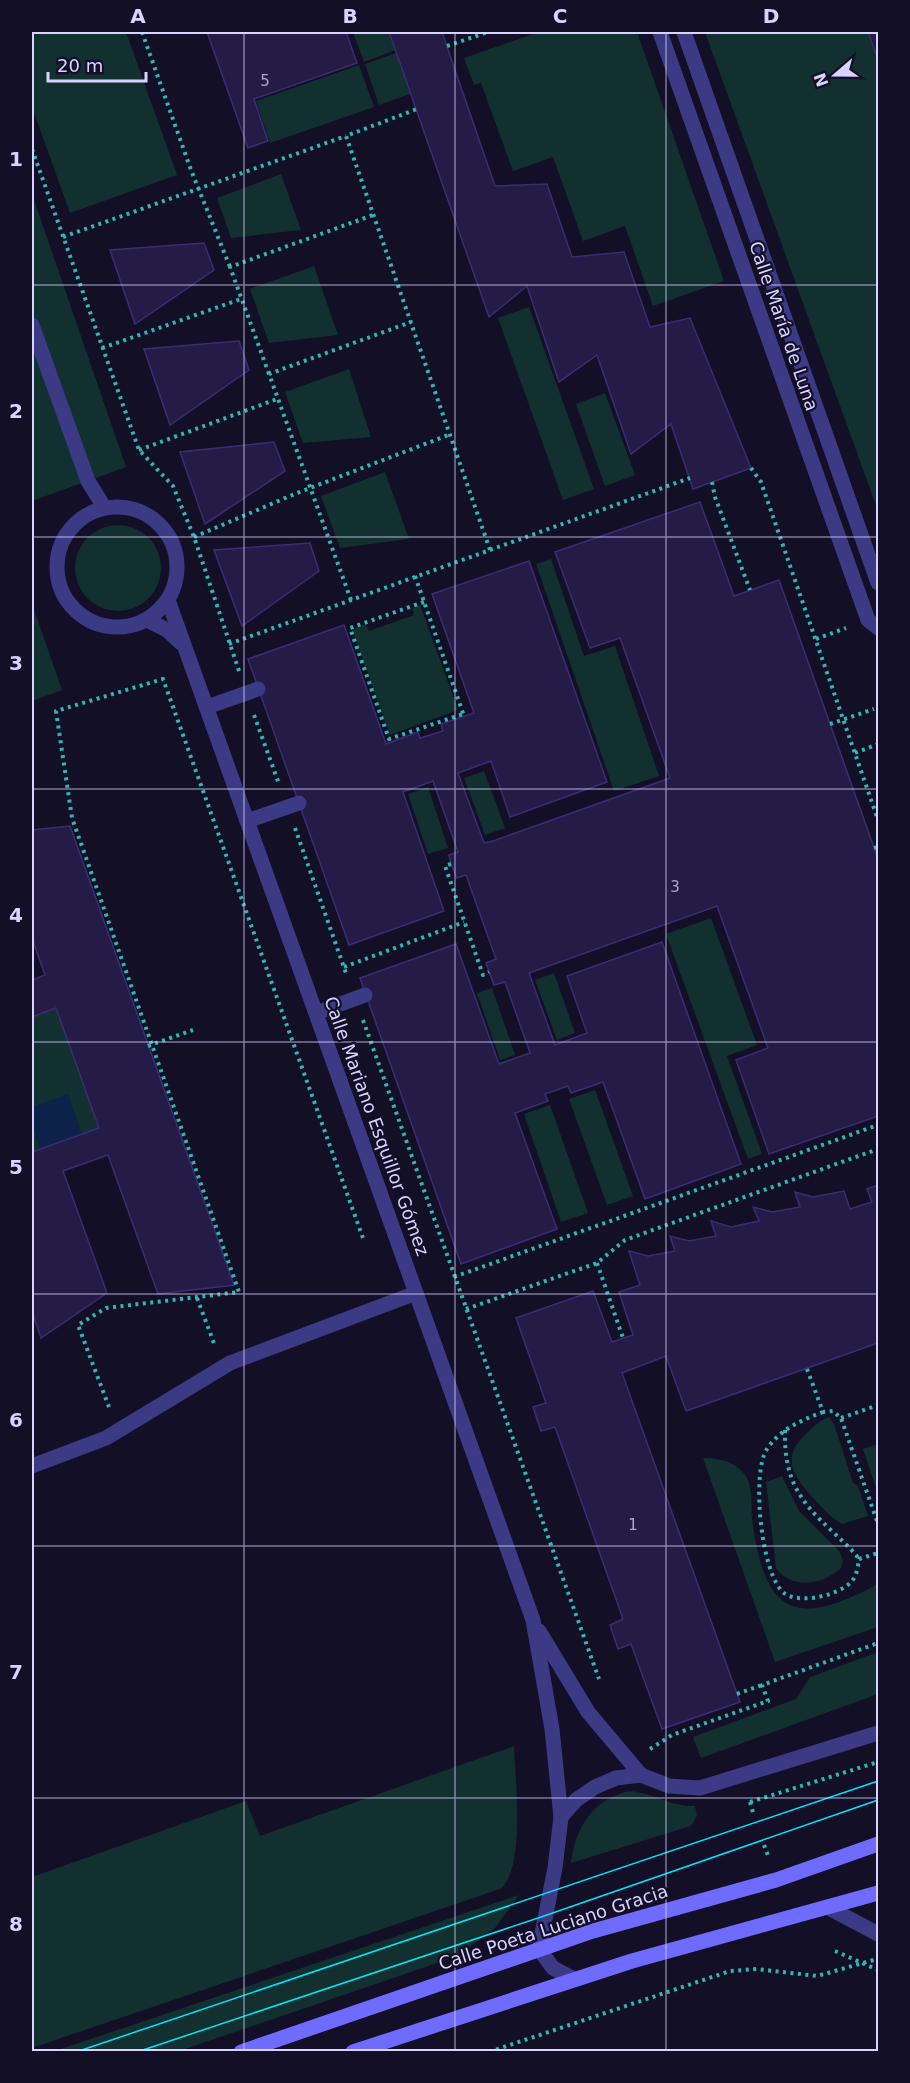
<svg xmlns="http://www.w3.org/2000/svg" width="910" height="2083" font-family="'DejaVu Sans',sans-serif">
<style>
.green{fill:#12302f}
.water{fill:#0c2248}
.building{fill:#241b47;stroke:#3b2d73;stroke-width:1.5}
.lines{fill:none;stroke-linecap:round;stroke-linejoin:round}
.path{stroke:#2fb8b0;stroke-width:4;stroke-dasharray:3 4.5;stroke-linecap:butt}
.lane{stroke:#3d3a85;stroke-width:15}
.street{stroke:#3d3a85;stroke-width:15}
.secondary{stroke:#6f6bff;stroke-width:15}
.tram{stroke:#00e5ff;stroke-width:1.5}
.grid{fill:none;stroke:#d9d4ff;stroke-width:1.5;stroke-opacity:0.55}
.labels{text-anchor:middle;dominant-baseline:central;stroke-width:4.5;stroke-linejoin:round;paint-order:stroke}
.number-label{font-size:15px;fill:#aca6d1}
.street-label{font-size:18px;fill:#d9d4ff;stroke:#130f26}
.neatline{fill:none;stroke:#d9d4ff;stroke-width:2}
.grid-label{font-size:20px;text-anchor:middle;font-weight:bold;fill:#d9d4ff}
</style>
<rect width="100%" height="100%" fill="#130f26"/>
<g class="green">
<path d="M32,32H126L177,175L70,213L32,107Z"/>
<path d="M353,32H388L395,50L364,62Z"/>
<path d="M539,32H637L724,281L653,306L625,226L583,241L553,157L513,171L481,83L474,85L464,58Z"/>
<path d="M705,32H868L878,59V511Z"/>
<path d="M396,53L410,94L379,105L365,64Z"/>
<path d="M359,65L374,107L270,143L256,101Z"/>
<path d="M281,174L301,230L231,238L217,198Z"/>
<path d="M32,194L126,467L32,501Z"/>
<path d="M314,266L338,335L269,343L250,289Z"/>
<path d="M529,307L594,489L563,500L498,318Z"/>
<path d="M349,369L371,437L303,443L285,392Z"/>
<path d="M605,393L635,475L605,486L576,404Z"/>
<path d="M385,472L409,539L340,548L321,496Z"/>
<circle cx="118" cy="568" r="43"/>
<path d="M551,559L584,656L615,646L659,776L614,791L536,564Z"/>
<path d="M32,604L62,690L32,701Z"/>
<path d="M420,605L458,710L390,735L352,629L366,624L369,631L414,615L413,608Z"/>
<path d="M484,771L505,828L485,835L464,778Z"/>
<path d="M428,787L448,848L428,854L408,794Z"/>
<path d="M711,918L757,1045L727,1056L762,1154L748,1159L666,934Z"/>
<path d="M554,973L575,1033L557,1040L535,980Z"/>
<path d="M492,988L515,1055L500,1060L477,993Z"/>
<path d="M56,1008L99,1128L32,1152V1017Z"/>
<path d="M595,1090L633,1196L607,1205L569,1099Z"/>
<path d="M550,1105L588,1213L561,1222L524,1114Z"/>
<path d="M829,1417L834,1424L853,1483L858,1486L868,1516L842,1524C832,1519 823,1508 815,1500C796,1479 780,1460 803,1437C811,1429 818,1421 829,1417Z"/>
<path d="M878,1444V1494L863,1449Z"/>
<path d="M703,1458C720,1458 738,1462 747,1478C753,1490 751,1506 752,1519C765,1615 794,1629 878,1584V1627L775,1662Z"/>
<path d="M782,1476L799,1511L840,1552L843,1561L841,1568C823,1585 792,1590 776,1568L766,1482Z"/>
<path d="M878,1652V1694L701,1758L693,1737L796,1699L810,1677Z"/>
<path d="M514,1746C515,1777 526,1869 500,1889L32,2048V1877L246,1801L260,1836Z"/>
<path d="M630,1791C653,1793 672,1807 695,1806L697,1816L691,1826L571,1863C575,1827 594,1798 630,1791Z"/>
<path d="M519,1895L495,1928L458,1956L179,2051H55Z"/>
</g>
<path class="water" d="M68,1094L82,1134L40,1149L32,1123V1107Z"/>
<g class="building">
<path d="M207,32H346L357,63L254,99L268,141L248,148Z"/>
<path d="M389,32H442L495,186L547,184L572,257L624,252L650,327L690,318L751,468L693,489L671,424L631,454L597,355L559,382L527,286L489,317Z"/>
<path d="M868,32H878V60Z"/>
<path d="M204,243L214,270L135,324L110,250Z"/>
<path d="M239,341L249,370L170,425L144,349Z"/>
<path d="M274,442L285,471L205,524L180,452Z"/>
<path d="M700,502L734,596L779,580L878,859V1116L769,1154L736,1060L768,1048L717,906L529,973L555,1045L587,1033L567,976L662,942L741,1164L645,1199L603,1082L571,1093L568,1086L545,1094L548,1101L515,1113L557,1229L461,1264L360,978L456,944L499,1064L530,1053L505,982L494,985L486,963L496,959L466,875L457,878L451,864L449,855L458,852L433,781L403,792L444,911L349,945L248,659L344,625L386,744L418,732L420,738L443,731L441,724L474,713L432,594L529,561L607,782L510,817L491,761L458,773L484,843L493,841L670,778L620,638L590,648L555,552Z"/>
<path d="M310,543L319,571L242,626L214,550Z"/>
<path d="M70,826L234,1285L158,1294L108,1155L63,1171L107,1293L41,1338L32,1311V1152L99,1128L56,1008L32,1017V980L45,975L32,938V830Z"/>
<path d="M878,1185V1343L686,1411L666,1356L622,1373L740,1702L662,1729L631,1644L618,1649L610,1625L623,1619L555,1427L541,1431L533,1407L546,1403L516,1318L593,1291L612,1342L633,1335L619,1292L640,1285L629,1251L648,1256L675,1251L670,1236L689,1241L716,1236L711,1221L731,1227L759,1221L753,1207L772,1212L800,1207L795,1192L813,1197L844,1191L850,1209L872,1202L867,1189Z"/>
</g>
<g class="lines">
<g class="path">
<path d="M142,32L191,170L230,267"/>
<path d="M447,46L488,32"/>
<path d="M32,149L139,450L173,486L194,537L239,671"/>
<path d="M63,237L346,136"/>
<path d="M102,348L241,299"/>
<path d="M269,374L230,267L373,215"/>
<path d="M139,450L277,399"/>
<path d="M751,468L761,482L878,820"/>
<path d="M712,482L715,497L750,590"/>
<path d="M194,537L297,493L451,434"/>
<path d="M490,550L690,478"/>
<path d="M415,576L464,716"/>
<path d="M351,600L269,374L411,322"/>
<path d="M424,602L350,628L389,739L463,714"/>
<path d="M816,639L846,628"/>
<path d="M229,644L490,550L346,136L417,109"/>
<path d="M254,715L279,784"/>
<path d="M830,724L874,709"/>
<path d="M855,753L878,744"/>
<path d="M295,828L347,976"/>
<path d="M874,848L878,847"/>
<path d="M451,864L445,866L483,975L489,972"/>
<path d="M344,967L464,922"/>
<path d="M363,1020L599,1679"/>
<path d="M148,1046L193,1030"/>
<path d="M597,1263L623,1338"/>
<path d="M454,1277L878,1125"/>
<path d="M197,1298L215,1346"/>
<path d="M466,1309L597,1263L625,1240L878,1149"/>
<path d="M807,1369L823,1412L833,1411L841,1418L878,1524"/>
<path d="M109,1407L78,1325L106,1308L239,1292L72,818L56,711L163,679L364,1241"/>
<path d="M823,1412C802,1420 780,1429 767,1449C751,1472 761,1575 784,1593C800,1605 840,1595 852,1581C857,1575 858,1566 859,1559L878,1553"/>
<path d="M841,1418L878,1405"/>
<path d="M785,1430C784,1478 798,1500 833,1532C842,1541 851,1548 859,1559"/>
<path d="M737,1694L762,1685"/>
<path d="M650,1749L672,1735L768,1701L762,1685L878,1643"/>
<path d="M750,1802L878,1762"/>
<path d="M750,1802L754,1816"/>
<path d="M764,1845L769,1858"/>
<path d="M835,1951L878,1970"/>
<path d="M489,2052L730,1971L757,1969L817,1976L877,1959"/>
</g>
<g class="lane">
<path d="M32,325L88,481L104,507"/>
<path d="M207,707L258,689"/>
<path d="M247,821L299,803"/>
<path d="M316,1013L365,995"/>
</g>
<g class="street">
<path d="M660,32L868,620L878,628"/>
<path d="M684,32L878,583"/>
<circle cx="117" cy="567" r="60"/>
<path d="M168,600L533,1620L552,1729L561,1817L555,1868L539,1949L553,1968L574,1979"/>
<path d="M147,620L167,630L181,643"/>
<path d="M32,1466L106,1438L230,1363L416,1293"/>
<path d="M539,1631L588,1712L641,1775"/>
<path d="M561,1817L576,1800L595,1787L616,1778L641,1775L669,1786L700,1788L878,1733"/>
<path d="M829,1908L878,1934"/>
</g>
<g class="secondary">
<path d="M241,2052L593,1931L776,1880L878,1844"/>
<path d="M353,2052L632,1961L878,1893"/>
</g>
<g class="tram">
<path d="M76,2052L878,1781"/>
<path d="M137,2052L544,1916L878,1800"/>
</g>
</g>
<path class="grid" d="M244,32V2052M455,32V2052M666,32V2052M32,285H878M32,537H878M32,789H878M32,1042H878M32,1294H878M32,1546H878M32,1798H878"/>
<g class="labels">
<g class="number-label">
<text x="265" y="81">5</text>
<text x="675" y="887">3</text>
<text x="633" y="1525">1</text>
</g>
<g class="street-label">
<text transform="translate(784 326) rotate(71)">Calle María de Luna</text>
<text transform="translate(377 1126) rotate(70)">Calle Mariano Esquillor Gómez</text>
<text transform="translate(553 1927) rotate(-18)">Calle Poeta Luciano Gracia</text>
</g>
</g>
<rect width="910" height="2083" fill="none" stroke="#130f26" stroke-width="66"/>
<g transform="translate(835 75) rotate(250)" stroke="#130f26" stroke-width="4.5" paint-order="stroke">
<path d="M0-4.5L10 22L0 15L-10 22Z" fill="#d9d4ff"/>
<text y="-9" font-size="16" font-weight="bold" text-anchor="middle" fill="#d9d4ff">N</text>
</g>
<path d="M48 72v9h98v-9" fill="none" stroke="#d9d4ff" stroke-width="3"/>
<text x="57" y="72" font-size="18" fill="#d9d4ff" stroke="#130f26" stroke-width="4.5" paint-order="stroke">20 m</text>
<rect x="33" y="33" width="844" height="2017" class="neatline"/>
<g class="grid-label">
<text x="138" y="23">A</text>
<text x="350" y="23">B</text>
<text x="560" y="23">C</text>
<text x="771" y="23">D</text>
<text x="16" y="166">1</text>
<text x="16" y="418">2</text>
<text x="16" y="670">3</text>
<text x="16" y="922">4</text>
<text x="16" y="1174">5</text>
<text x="16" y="1427">6</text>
<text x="16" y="1679">7</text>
<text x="16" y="1931">8</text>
</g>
</svg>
